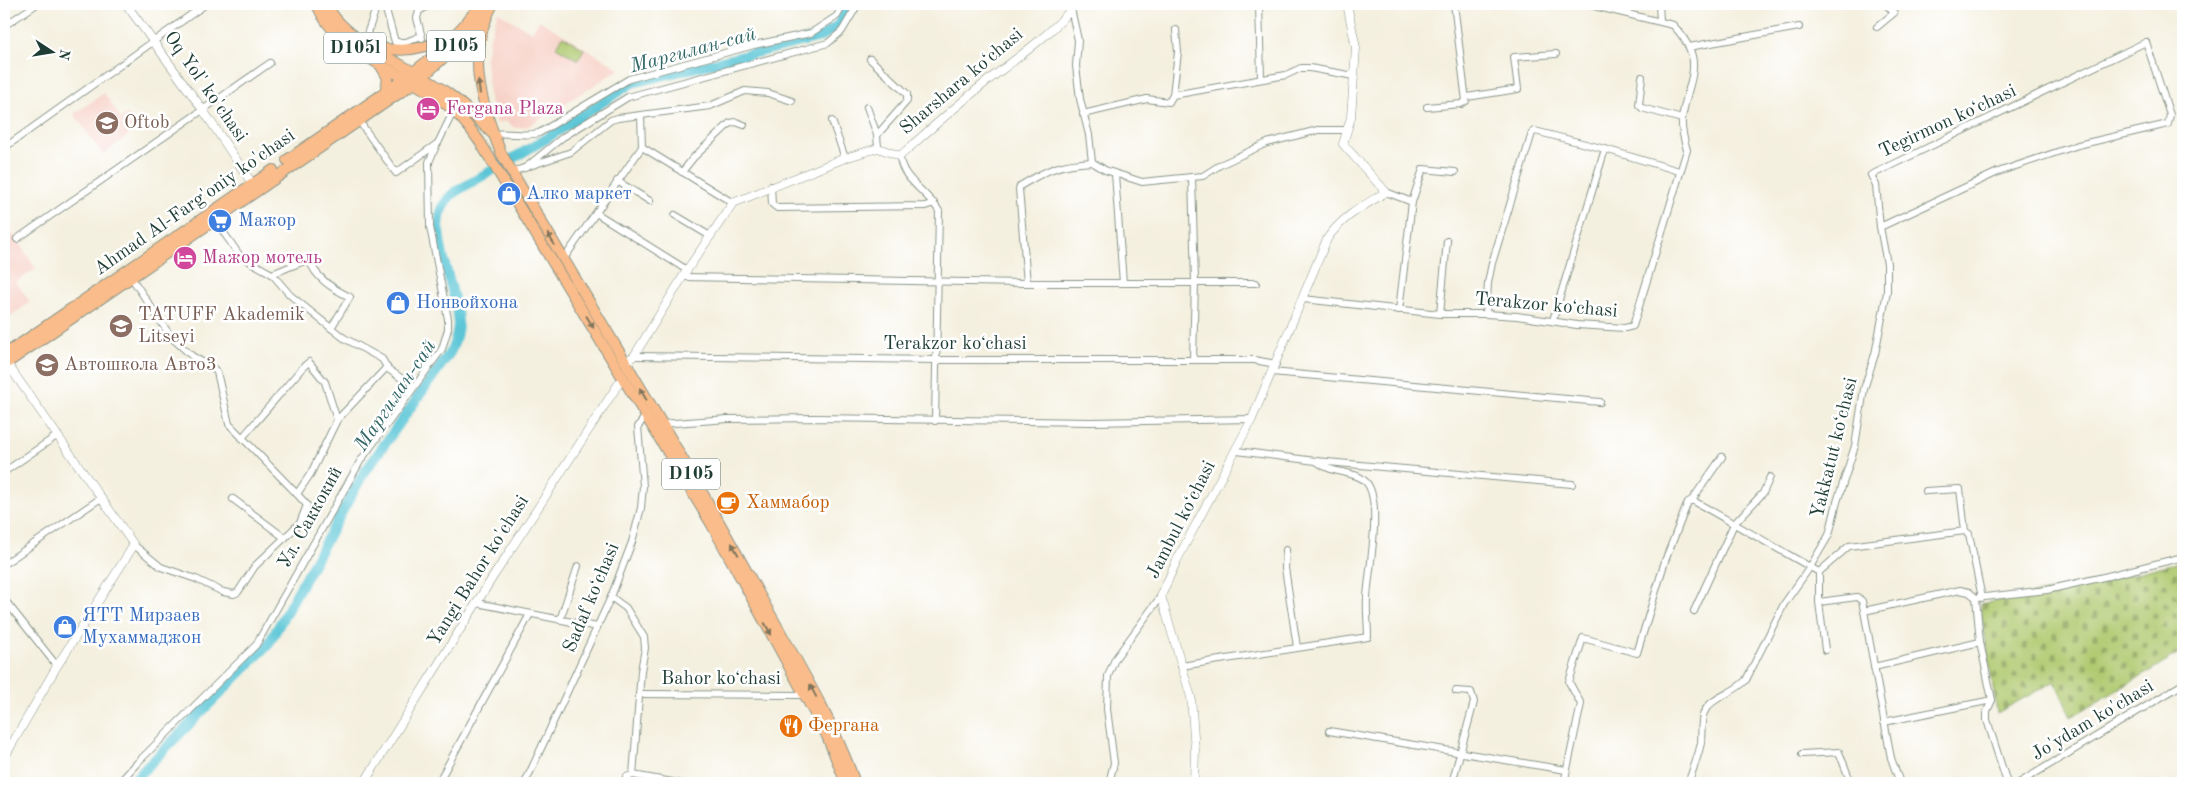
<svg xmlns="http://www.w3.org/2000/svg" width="2187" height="787" font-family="'Old Standard TT',serif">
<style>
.built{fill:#f7d1c7}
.cemetery{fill:url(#cemetery-stones);stroke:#678351}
.garden{fill:#afc96e;stroke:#678351}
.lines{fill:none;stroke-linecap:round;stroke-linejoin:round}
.river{stroke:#5cc6d7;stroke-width:10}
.minor-casing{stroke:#8a968a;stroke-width:8}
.tertiary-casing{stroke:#8a968a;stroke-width:9}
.primary-casing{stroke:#8a968a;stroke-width:12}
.trunk-casing{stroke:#8a968a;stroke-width:12}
.minor{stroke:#fff;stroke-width:6}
.tertiary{stroke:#fff;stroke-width:8}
.primary{stroke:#f9bc8a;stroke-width:10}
.trunk{stroke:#f9bc8a;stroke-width:10}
.oneway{fill:#81765b}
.labels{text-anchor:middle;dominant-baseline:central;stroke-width:5;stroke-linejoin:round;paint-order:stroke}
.shield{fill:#fff;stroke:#627771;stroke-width:1}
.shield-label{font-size:18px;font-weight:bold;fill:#1f3d34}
.street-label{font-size:19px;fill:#1f3d34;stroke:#fff}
.hotel-label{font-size:19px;fill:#b23c85;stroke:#fff;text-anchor:start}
.education-label{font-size:19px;fill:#785e54;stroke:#fff;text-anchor:start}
.shop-label{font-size:19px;fill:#366cbe;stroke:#fff;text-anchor:start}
.food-label{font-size:19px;fill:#c56008;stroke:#fff;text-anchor:start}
.water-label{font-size:20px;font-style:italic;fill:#316665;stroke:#fff}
</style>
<defs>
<pattern id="cemetery-stones" width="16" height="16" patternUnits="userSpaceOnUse" patternTransform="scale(1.25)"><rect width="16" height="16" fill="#afc96e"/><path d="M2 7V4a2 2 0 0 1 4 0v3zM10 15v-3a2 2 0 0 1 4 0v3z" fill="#8ea45b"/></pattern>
</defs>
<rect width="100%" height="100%" fill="#fff"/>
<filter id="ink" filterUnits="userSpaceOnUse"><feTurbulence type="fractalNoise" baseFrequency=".02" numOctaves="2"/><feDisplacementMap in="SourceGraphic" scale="10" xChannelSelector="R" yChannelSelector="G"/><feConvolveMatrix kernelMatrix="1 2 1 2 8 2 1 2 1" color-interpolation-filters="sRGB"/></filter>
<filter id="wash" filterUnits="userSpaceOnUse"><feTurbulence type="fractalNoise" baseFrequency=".0096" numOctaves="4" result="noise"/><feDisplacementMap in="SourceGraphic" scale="20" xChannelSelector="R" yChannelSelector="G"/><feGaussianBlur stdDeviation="1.12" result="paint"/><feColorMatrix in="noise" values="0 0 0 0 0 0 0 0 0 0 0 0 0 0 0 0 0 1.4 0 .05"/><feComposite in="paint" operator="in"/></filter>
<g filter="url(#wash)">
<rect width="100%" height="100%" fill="#f4f0df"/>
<g class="built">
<path d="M498,12L532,32L539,20L620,69L527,127L515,128L505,121L497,124L489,96L486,58L490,37Z"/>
<path d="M104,93L121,118L128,114L136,129L103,155L74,114Z"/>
<path d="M4,230L9,238L14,235L36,269L16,282L30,302L4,321Z"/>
</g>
<path class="cemetery" d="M2183,561V652L2071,717L2055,681L1997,713L1980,604L2109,580Z"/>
<path class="garden" d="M563,36L584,49L578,60L556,47Z"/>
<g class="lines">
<path class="river" d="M131,783L268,645L362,476L451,351C455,342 458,332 458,322C457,284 418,219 455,192L544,140L632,83L821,37L837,26L851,4"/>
</g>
</g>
<g filter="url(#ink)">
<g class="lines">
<g class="minor-casing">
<g id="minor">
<path d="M1259,4L1261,78"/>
<path d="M1659,4L1660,21"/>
<path d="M1071,9L1078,40L1076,66L1080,99L1089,135L1092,162L1105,170L1142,182L1192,177L1203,176L1220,165L1267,143L1318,130H1347"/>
<path d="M386,10L395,42H406L421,36"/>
<path d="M4,26L37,4"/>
<path d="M1877,27L1894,13L1886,4"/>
<path d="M422,38L417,18L419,11L431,4"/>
<path d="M364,43L374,14"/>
<path d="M1689,47L1799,27"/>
<path d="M870,59L907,94V101L877,135"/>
<path d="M1642,77L1639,105L1642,108L1682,119"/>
<path d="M1173,95L1178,52L1176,30"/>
<path d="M1467,97L1518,89L1514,57L1556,54"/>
<path d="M867,107L877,135L878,148"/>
<path d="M1427,107L1461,104L1466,101L1454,4"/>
<path d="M1083,114L1147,99L1169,102L1173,95L1286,75L1301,68H1310L1354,76"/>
<path d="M641,115L642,147"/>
<path d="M359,121L396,173L438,143L454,110"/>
<path d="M832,121L845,158"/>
<path d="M493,134C509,132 525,137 539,133L629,79L754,45L811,33L837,16L843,4"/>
<path d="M4,148L206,4"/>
<path d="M900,156C900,178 928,192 939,211L935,421"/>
<path d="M525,168L563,137L628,97L828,43L842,31L858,4"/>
<path d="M512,172L571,152L611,120L618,118L710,106L745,91L768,93L792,101"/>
<path d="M682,172L694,157L730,123L736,122L744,125"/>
<path d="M1115,174L1123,283"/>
<path d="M1192,177L1195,282L1193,360"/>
<path d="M617,181L650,201"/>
<path d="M771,186L772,204L777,208L925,206L934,203"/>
<path d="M1386,192L1412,202L1399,310"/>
<path d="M1412,202L1423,169L1455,172"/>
<path d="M596,213L687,270"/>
<path d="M675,215L710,236"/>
<path d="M215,220L240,256L272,274L290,295L331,328L344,338L382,359L388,369L414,387"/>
<path d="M17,239L270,63"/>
<path d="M563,260L642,147L733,203"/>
<path d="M272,274L309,259C315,278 333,289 350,297L331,328"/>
<path d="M131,277L171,337L192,356L214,369L217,372L229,424L297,494"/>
<path d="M683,277L1027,283H1256"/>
<path d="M1027,283L1019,189L1020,186C1048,169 1059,164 1092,162"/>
<path d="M1303,299L1440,314H1486L1517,316L1577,325L1625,328L1633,326L1687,150C1684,140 1681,129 1682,119C1688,77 1708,63 1673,25L1586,4"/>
<path d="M1440,314L1447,241"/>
<path d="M1486,314L1488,283L1492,263L1532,133L1535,131L1605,149L1679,171"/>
<path d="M1553,320L1605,149"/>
<path d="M634,356L937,360H1254L1276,364"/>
<path d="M1272,372L1600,402"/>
<path d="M661,424L728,419L816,418L1091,422L1252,419"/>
<path d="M242,438L303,367L309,362L325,382L337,420"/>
<path d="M1237,451L1316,461L1572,484"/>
<path d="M4,472L58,435"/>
<path d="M1926,491L1960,489L1965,531L1969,534L1982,598"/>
<path d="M233,499L285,538"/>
<path d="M1692,500L1722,457"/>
<path d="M134,545L161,567L196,579L223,592L234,594L238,592L255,566L300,523L307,505L297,494L311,473L337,420L387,367"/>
<path d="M1286,550L1285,568L1297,647"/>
<path d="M4,564L101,498"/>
<path d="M1819,572V602L1857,597L1862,601L1864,611L1960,590L1969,592L1976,598"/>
<path d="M611,597L626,608L644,637L645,648L641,671L633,775"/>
<path d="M4,599L57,666"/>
<path d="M1819,602L1825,650"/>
<path d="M477,603L597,627"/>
<path d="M1694,611L1734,524L1763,493L1770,477"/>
<path d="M1864,611L1891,758L1900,783"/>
<path d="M560,620L578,566"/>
<path d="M1181,666L1368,637C1368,624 1366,611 1367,598C1368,573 1384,498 1365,481C1354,470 1333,475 1316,461"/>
<path d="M1874,667L1980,642"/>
<path d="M639,694L803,695"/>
<path d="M1884,722L1992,700"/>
<path d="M1329,731L1566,770"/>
<path d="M1802,754L1839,752L1851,783"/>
<path d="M119,783L138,762L256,645L361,460L442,349L448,329V319L430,227L429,162L437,144"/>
<path d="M438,783L530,614"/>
<path d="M525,783L611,597L632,542L641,508L643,486L638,427L645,416"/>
<path d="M624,783L626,777L633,775L678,783"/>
<path d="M1109,783L1114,763L1107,709L1108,676L1115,659L1161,596"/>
<path d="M1452,783L1474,702L1471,692L1456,691"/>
<path d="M1564,783L1581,704L1569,682L1583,638L1637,653L1665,561L1688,502L1692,500L1819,572L1849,546L1965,531"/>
<path d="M1688,783C1693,770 1698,757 1701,743C1702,733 1700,717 1706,709C1713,697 1736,692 1746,680L1784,604L1810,567L1829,535L1837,502L1855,446L1864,389L1875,354L1887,292V264L1880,227L1876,185L1871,175L2146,42L2170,115L2168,124L2078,145L1998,172L1880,227"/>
<path d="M2007,783L1987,720V711L1992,700L1980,642L1976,598L2047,590L2108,576L2183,557"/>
<path d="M2019,783L2183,684"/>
</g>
</g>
<g class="tertiary-casing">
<g id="tertiary">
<path d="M126,4L203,110L255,188"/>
<path d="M625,362L634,356L687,270L733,203L845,158L878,148L900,156C930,129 960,103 991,78C1016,59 1058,29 1075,4"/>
<path d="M4,758L57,666L134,545L4,359"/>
<path d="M364,783L491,580L623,377"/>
<path d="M1194,783L1195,750L1191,697L1161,596L1177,560L1252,419L1327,239C1342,217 1363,206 1386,192L1343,144L1351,117L1356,48L1347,4"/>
</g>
</g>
<g class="primary-casing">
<g id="primary">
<path d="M287,160L406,78"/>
<path d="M4,355L273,170"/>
<path d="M4,365C141,271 277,176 414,83"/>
</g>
</g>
<g class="trunk-casing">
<g id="trunk">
<path d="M317,4C335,53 402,71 441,100C457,112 469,126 480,142L712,525L827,736L846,783"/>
<path d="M327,4C340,40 414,68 446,92C463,104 477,119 492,133"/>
<path d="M493,4C465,55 481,103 501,153C587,301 678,445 759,594C793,656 832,717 855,783"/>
<path d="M377,47C403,53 427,49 450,36"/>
<path d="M381,66L388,78L385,93"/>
<path d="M411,74C438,54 461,31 481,4"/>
<path d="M419,80L454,48L486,12"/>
</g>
</g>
<use href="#minor" class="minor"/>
<use href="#tertiary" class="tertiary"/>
<use href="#primary" class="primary"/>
<use href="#trunk" class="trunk"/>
</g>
<defs><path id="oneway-solid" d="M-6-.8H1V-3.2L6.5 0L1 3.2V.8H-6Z" transform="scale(1.25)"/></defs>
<g class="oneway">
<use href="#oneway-solid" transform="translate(479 87) rotate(-98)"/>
<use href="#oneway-solid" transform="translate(551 239) rotate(-120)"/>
<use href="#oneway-solid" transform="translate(590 322) rotate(59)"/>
<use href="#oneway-solid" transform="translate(643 394) rotate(-120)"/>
<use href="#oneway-solid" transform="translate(735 549) rotate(-119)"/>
<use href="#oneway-solid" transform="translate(768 629) rotate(61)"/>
<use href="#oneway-solid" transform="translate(813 691) rotate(-118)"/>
</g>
</g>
<defs>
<g id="hotel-disc" transform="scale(1.25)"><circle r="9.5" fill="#d1479c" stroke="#fff"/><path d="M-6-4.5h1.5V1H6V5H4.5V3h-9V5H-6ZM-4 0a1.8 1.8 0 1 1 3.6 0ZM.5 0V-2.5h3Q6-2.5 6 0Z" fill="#fff"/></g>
<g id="school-disc" transform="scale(1.25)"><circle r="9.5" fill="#8d6e63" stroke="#fff"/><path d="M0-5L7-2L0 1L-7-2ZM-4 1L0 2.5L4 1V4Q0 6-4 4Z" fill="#fff"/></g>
<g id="shop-disc" transform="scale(1.25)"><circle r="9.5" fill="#3f7fe0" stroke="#fff"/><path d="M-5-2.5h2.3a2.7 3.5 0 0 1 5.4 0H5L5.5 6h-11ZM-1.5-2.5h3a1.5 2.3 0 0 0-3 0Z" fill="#fff"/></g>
<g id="supermarket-disc" transform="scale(1.25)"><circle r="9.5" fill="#3f7fe0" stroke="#fff"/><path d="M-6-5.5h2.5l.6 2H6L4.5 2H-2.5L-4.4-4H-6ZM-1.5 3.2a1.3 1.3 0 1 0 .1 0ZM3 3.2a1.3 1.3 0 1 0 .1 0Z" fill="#fff"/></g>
<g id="cafe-disc" transform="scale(1.25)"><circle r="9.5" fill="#e8710a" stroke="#fff"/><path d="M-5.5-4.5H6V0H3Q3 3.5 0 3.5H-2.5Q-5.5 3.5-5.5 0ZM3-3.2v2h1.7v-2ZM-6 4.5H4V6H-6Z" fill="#fff"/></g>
<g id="restaurant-disc" transform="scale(1.25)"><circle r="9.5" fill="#e8710a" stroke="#fff"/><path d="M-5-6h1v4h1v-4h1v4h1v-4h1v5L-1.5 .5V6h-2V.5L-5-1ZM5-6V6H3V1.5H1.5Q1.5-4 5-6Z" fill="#fff"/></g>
</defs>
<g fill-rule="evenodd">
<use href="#hotel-disc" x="428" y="109"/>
<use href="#school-disc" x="107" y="123"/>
<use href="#shop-disc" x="509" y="194"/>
<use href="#supermarket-disc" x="220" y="221"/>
<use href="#hotel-disc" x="185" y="258"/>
<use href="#shop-disc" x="398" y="303"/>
<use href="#school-disc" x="121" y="326"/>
<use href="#school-disc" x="47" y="365"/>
<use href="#cafe-disc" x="728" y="503"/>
<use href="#shop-disc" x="65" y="627"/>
<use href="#restaurant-disc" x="791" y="726"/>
</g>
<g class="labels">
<g class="shield">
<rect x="427" y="30.5" width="58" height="31" rx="4"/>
<rect x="324" y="32.5" width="62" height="31" rx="4"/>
<rect x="662" y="458.5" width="58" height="31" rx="4"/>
</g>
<g class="shield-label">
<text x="456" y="46">D105</text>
<text x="355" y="48">D105l</text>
<text x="691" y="474">D105</text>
</g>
<g class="street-label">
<text transform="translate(962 82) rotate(-40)">Sharshara koʻchasi</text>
<text transform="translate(205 87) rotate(55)">Oq Yol' ko'chasi</text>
<text transform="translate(1948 122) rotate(-25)">Tegirmon koʻchasi</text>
<text transform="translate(195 203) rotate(-35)">Ahmad Al-Farg'oniy ko'chasi</text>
<text transform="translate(1546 306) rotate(5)">Terakzor koʻchasi</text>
<text x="955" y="344">Terakzor koʻchasi</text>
<text transform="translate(1835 448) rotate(-76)">Yakkatut koʻchasi</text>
<text transform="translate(311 518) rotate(-61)">Ул. Саккокий</text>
<text transform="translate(1182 520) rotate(-63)">Jambul koʻchasi</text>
<text transform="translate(479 571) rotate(-58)">Yangi Bahor ko'chasi</text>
<text transform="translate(592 598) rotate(-67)">Sadaf koʻchasi</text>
<text x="721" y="679">Bahor koʻchasi</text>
<text transform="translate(2093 721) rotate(-31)">Jo'ydam ko'chasi</text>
</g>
<g class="hotel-label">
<text x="446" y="109">Fergana Plaza</text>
<text x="202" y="258">Мажор мотель</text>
</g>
<g class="education-label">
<text x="124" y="123">Oftob</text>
<text x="138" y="315">TATUFF Akademik<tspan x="138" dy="22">Litseyi</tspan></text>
<text x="64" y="365">Автошкола Авто3</text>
</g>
<g class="shop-label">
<text x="526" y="194">Алко маркет</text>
<text x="238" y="221">Мажор</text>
<text x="416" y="303">Нонвойхона</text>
<text x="82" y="616">ЯТТ Мирзаев<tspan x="82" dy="22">Мухаммаджон</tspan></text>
</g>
<g class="food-label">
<text x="746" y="503">Хаммабор</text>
<text x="808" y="726">Фергана</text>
</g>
<g class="water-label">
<text transform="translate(693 51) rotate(-15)">Маргилан-сай</text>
<text transform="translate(396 396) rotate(-56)">Маргилан-сай</text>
</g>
</g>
<rect width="2187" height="787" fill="none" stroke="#fff" stroke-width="20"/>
<g transform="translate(52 52) rotate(102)" stroke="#ffffff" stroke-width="4" paint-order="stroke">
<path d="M0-4L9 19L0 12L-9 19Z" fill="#1f3d34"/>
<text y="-8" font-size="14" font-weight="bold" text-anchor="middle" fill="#1f3d34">N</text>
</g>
</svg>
